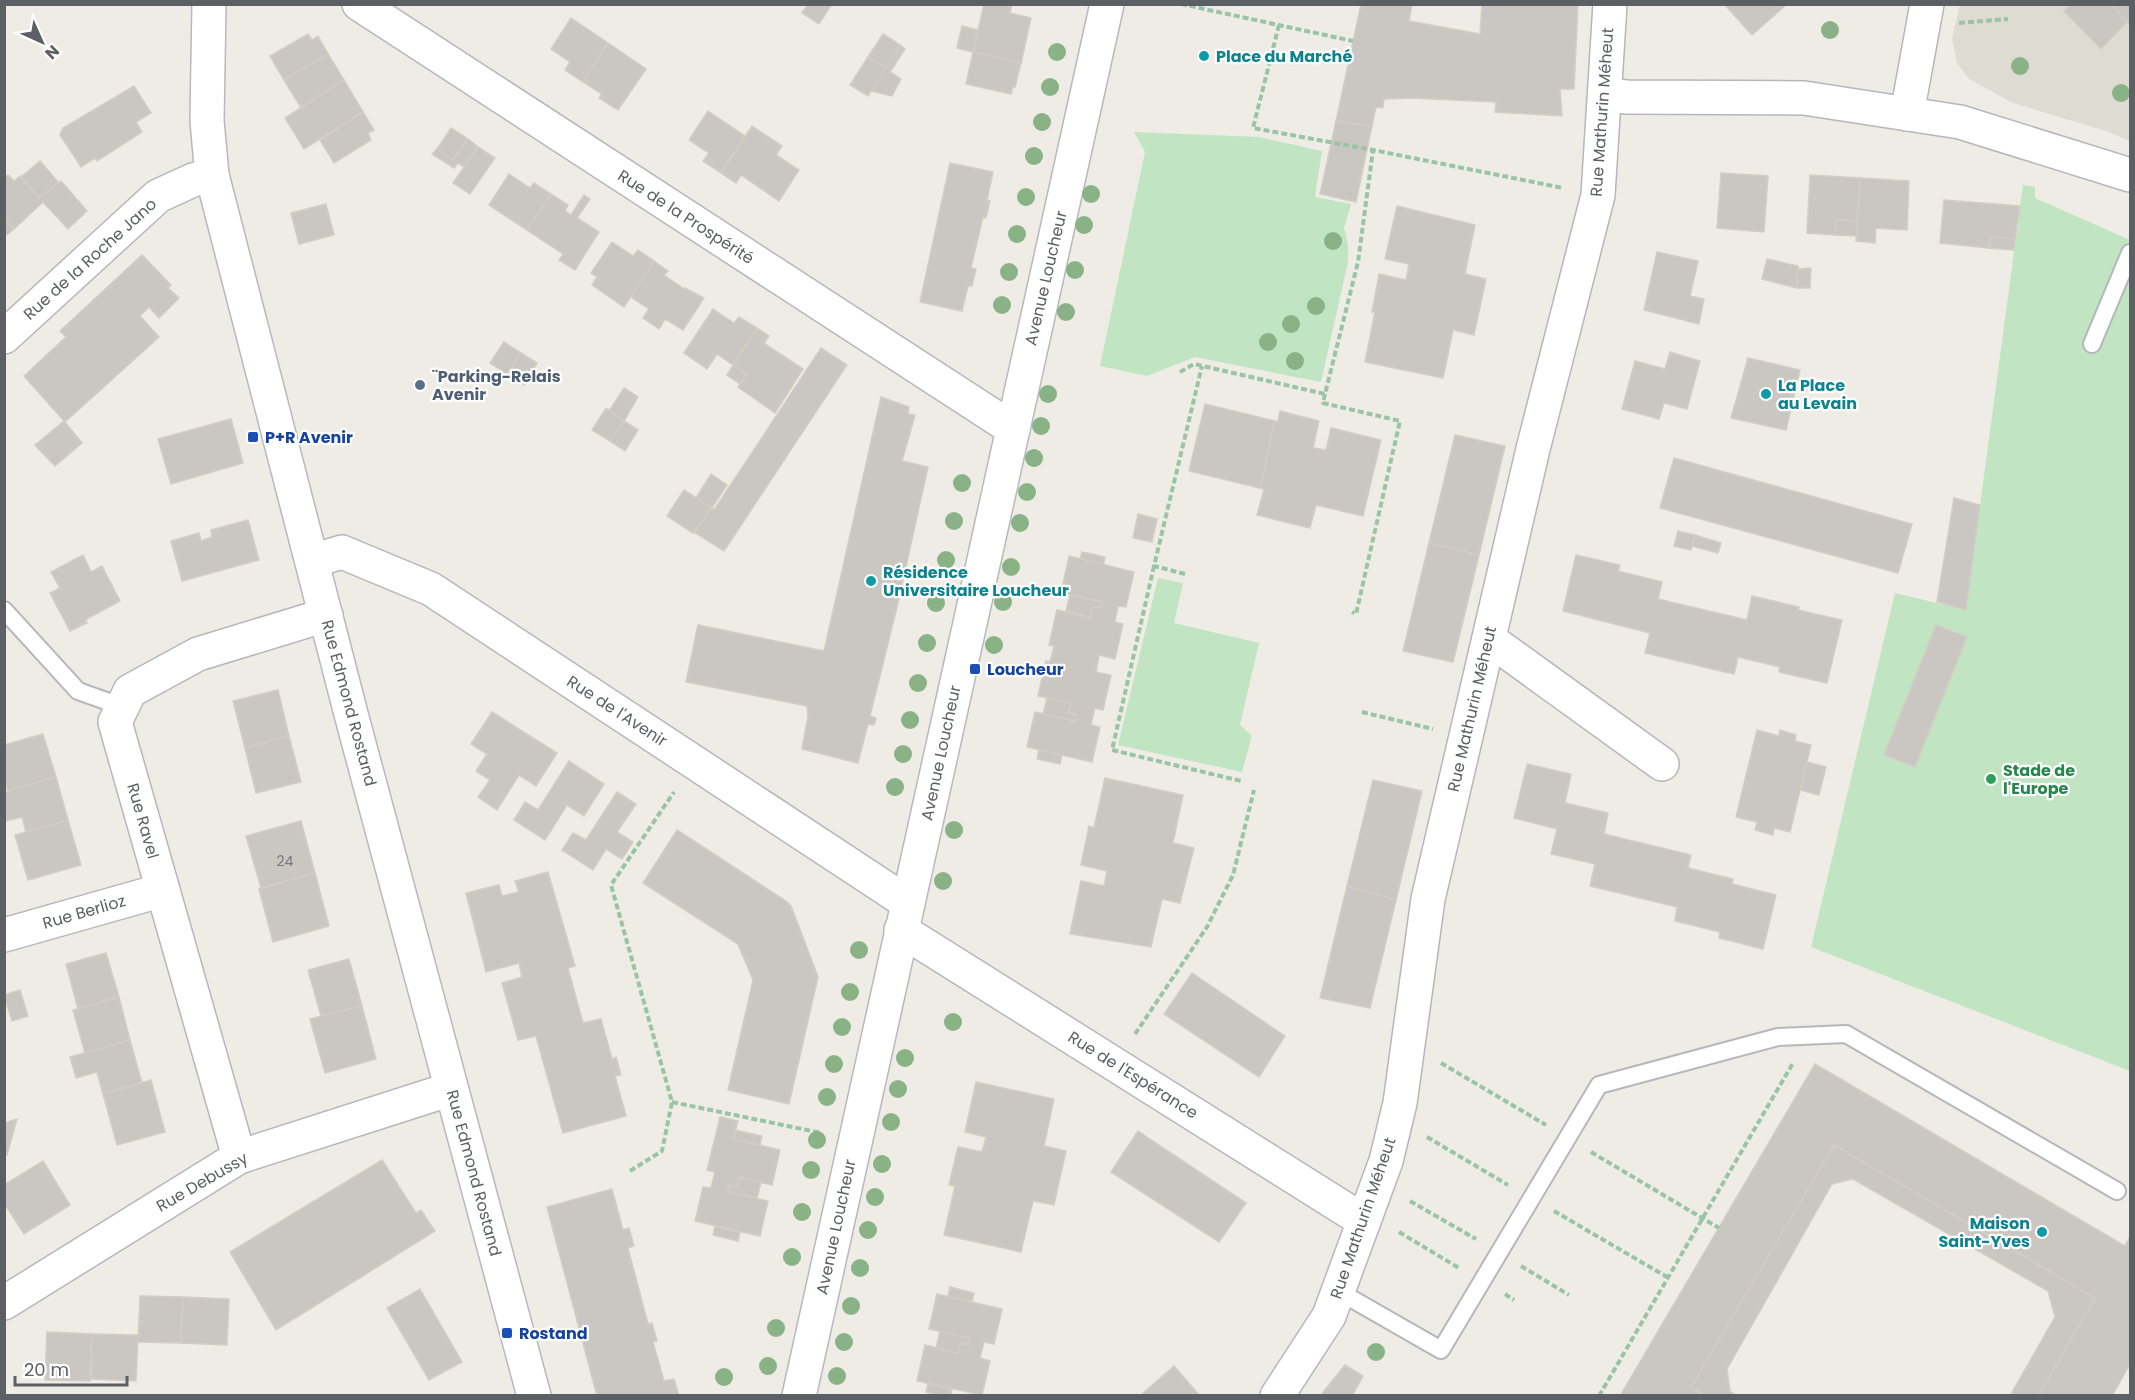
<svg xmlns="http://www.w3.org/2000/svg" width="2135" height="1400" font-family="Poppins,sans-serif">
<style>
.education{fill:#dedbd2}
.green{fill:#c1e5c2}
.building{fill:#cac7c2;stroke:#d3cec3;stroke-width:1.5}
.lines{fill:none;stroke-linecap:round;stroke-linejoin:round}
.lane-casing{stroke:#b5b7bb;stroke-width:20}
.street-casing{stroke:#b5b7bb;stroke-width:36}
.secondary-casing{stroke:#b6b9be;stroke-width:36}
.path{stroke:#99c4a6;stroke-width:4;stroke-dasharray:6 3;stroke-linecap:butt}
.lane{stroke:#fff;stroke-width:16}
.street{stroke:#fff;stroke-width:33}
.secondary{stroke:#fff;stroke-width:33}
.tree{fill:#89b286}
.culture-dot{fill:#0f9aa8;stroke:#fff;stroke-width:2}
.service-dot{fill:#5c6f8a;stroke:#fff;stroke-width:2}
.transit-dot{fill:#1a4fb4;stroke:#fff;stroke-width:2}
.leisure-dot{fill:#2e9e5b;stroke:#fff;stroke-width:2}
.labels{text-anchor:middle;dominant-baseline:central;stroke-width:4.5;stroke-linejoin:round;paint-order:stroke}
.number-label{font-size:14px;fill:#787a7c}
.culture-label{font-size:16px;font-weight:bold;fill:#0d838f;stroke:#fff;text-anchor:start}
.street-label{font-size:16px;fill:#5c6065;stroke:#fff}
.service-label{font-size:16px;font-weight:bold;fill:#4e5e75;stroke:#fff;text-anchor:start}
.transit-label{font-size:16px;font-weight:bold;fill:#164399;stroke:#fff;text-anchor:start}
.leisure-label{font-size:16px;font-weight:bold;fill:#27864d;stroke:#fff;text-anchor:start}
</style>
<rect width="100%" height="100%" fill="#eeece4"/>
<path class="education" d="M1960,5H2130V141L2106,131L2013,103L1969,79L1957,63L1952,38Z"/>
<g class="green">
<path d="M1134,132L1259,137L1322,151L1315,197L1351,204L1344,228L1348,245V262L1321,382L1195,357L1147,376L1100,366L1145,152Z"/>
<path d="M2023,185L2035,187V198L2130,240V1071L1811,947L1895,593L1966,610Z"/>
<path d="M1158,578L1183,583L1174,623L1259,643L1240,725L1252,736L1242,772L1118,745Z"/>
</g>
<g class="building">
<path d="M808,4H832L819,24L802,13Z"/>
<path d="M984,4H1012L1010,13L1031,18L1021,63L973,52Z"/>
<path d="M1361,4H1412L1409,21L1480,34L1482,4H1578L1574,89H1560L1562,116L1495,112L1496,102L1411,98L1384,99L1383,108L1376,107L1372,126L1336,121Z"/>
<path d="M1724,4H1787L1752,35Z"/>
<path d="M2071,4H2111L2127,22L2101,49L2064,11Z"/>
<path d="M2111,4H2130V25L2127,22Z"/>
<path d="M571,18L608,43L583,82L565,70L570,62L551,49Z"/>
<path d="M962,26L978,30L973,52L957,48Z"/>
<path d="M308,34L312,40L318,36L328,54L284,80L270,56Z"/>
<path d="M883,34L900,45L886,68L868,57Z"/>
<path d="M608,43L646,69L618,110L599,98L602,94L583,82Z"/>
<path d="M900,45L905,49L890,72L901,79L892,96L871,91Z"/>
<path d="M973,52L1021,63L1015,87H1013L1011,94L966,84Z"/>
<path d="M328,54L344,80L301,108L284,80Z"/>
<path d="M868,57L886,68L868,96L850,85Z"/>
<path d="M344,80L363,112L304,149L285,118Z"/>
<path d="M134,86L151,113L136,122L142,132L97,161L95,158L81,167L60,135L63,128Z"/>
<path d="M708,111L745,136L721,173L703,161L709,153L689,140Z"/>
<path d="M363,112L374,130L368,133L371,140L334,163L320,140Z"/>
<path d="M1336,121L1372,126L1356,202L1320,194Z"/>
<path d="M752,126L782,146L776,155L799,170L779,201L741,175L736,183L721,173Z"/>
<path d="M451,128L468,139L453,160L437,149Z"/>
<path d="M468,139L478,147L464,167L458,163L454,168L432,154L437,149L453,160Z"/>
<path d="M478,147L495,158L470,194L453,183Z"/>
<path d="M40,161L58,182L39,198L21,177Z"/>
<path d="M950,163L993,172L987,200L990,201L986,218L983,217L971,268L976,269L972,286H968L962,311L920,302Z"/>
<path d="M1721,173L1768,176L1764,232L1717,228Z"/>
<path d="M509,174L530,188L534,183L551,194L527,230L489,205Z"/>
<path d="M8,175L14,181L20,176L39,198L61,181L87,211L68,229L43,202L14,229L4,218V178Z"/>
<path d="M1810,175L1860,178L1857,221L1836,220L1835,235L1807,233Z"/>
<path d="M1860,178L1909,181L1907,230L1876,228L1875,243L1856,241Z"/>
<path d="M551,194L568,205L565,211L571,215L584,195L590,199L577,218L599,232L575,270L559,260L563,254L527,230Z"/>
<path d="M1944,200L2020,206L2015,239L1991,237L1988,248L1940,243Z"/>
<path d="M326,204L334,235L299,244L291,213Z"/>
<path d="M1397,206L1475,225L1465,274L1486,279L1474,335L1453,330L1443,378L1365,362L1375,312H1372L1379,274L1406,280L1409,264L1385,259Z"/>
<path d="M4,218L14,229L4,237Z"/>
<path d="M1836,220L1857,221V236L1835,235Z"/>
<path d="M1991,237L2015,239L2014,250L1988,248Z"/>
<path d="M612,242L633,256L638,250L654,261L624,307L592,285L597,277L591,273Z"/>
<path d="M1657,252L1698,261L1690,296L1704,299L1699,324L1644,310Z"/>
<path d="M142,255L171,285L168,288L179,298L159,318L149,307L140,316L159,337L65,422L82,443L55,466L35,445L64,421L24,376L66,337L60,331Z"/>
<path d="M1767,259L1798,266L1797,288L1762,279Z"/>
<path d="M654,261L668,271L664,275L684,289L685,288L704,298L683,330L665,319L659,329L643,318L649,309L631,297Z"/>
<path d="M1811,268L1810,288H1797L1798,269Z"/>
<path d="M713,309L734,323L739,317L757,328L733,365L717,354L707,369L684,353Z"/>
<path d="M757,328L769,336L764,343L803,369L775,413L738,387L746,375L733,365Z"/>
<path d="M504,342L521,353L507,374L490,363Z"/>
<path d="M821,348L847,365L724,551L694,532L712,508L714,510Z"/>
<path d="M1670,352L1700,361L1687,409L1664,403L1659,419L1622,409L1635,361L1665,369Z"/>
<path d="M521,353L537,363L524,385L507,374Z"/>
<path d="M1748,358L1800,370L1786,430L1731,418Z"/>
<path d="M733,365L746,375L740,384L727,375Z"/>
<path d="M624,388L638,397L624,421L609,411Z"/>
<path d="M881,397L909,407L908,414L915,415L902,461L928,467L898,603L870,716L876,718L874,725L868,724L858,763L802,749L808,716L807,706L686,682L698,625L824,651Z"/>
<path d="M1205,404L1275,421L1260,488L1189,471Z"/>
<path d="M606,408L624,421L610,441L592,430Z"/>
<path d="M1280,411L1319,421L1313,448L1326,450L1331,428L1381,440L1363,516L1316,505L1310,528L1257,515L1264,489L1260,488L1275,421L1278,422Z"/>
<path d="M231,419L243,463L171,484L158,439Z"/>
<path d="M624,421L638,430L625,451L610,441Z"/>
<path d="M1455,435L1505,446L1479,555L1429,543Z"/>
<path d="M1674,458L1912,524L1898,573L1660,508Z"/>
<path d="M711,474L727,485L712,508L696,498Z"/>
<path d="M684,490L712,508L693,533L667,516Z"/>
<path d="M1954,498L1980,505L1966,610L1937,602Z"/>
<path d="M1138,514L1157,519L1152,542L1133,538Z"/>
<path d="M248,520L259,560L182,581L171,541L199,533L201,541L212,537L211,530Z"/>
<path d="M1678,531L1695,535L1691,550L1674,546Z"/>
<path d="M1695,535L1721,543L1718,553L1692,546Z"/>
<path d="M1429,543L1479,555L1453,662L1403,651Z"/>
<path d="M1082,552L1105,557L1103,565L1080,560Z"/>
<path d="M83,555L91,572L102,566L120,601L85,620L87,623L70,631L50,593L60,588L51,572Z"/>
<path d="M1576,555L1620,565L1618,571L1662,582L1658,599L1747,620L1752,596L1799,607L1798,610L1842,620L1827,683L1779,672L1780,667L1738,657L1734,674L1645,653L1650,633L1563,611Z"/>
<path d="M1069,556L1134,572L1126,607L1118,606L1115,622L1123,624L1115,659L1099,655L1096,672L1111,675L1103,710L1095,708L1091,725L1100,727L1092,762L1027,747L1035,712L1075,721L1077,715L1068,713L1071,703L1038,696L1046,661L1050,662L1054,646L1049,645L1057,610L1090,617L1092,607L1100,608L1102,602L1061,593Z"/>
<path d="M1070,595L1102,602L1100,608L1092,607L1090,617L1066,611Z"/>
<path d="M1936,625L1967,637L1915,767L1884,755Z"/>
<path d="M278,690L289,736L245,748L233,701Z"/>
<path d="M1047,698L1071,703L1068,713L1077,715L1075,721L1043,714Z"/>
<path d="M492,712L557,753L536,786L519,775L497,810L478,797L490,780L476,771L487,754L471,744Z"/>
<path d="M1757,730L1779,736L1780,730L1796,735L1795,741L1811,745L1790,832L1774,828L1773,835L1755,830L1757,822L1736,817Z"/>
<path d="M43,734L56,777L8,791L4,779V745Z"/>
<path d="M289,736L301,782L256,793L245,748Z"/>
<path d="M1039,750L1062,755L1060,764L1037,759Z"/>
<path d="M569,761L604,784L584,816L567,805L545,840L514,820L525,802L538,810Z"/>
<path d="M1807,762L1826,767L1819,795L1800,790Z"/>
<path d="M1527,764L1571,774L1565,803L1608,813L1604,834L1691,855L1688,868L1733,879L1732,884L1776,895L1763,949L1719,938L1720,932L1675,921L1677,907L1590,886L1595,864L1551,854L1557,829L1514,818Z"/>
<path d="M56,777L68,820L26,832L22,817L6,821L4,792Z"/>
<path d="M1105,778L1183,795L1173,843L1194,848L1180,903L1162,899L1151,947L1070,934L1081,881L1104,886L1107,871L1081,865L1089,826L1094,828Z"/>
<path d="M1373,780L1422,791L1396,900L1347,886Z"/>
<path d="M617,792L636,804L617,832L633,842L622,859L606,849L593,870L562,850L573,833L586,840Z"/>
<path d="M68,820L81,865L28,880L15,835Z"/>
<path d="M301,821L315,873L261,888L246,836Z"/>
<path d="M677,830L786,901L791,906L818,977L789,1104L728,1090L753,980L738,944L643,883Z"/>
<path d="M548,872L575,966L568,968L583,1023L601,1019L612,1059L616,1057L621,1075L615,1076L626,1116L563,1133L536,1036L518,1040L502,983L522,977L519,963L486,972L466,893L499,885L502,896L519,892L515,881Z"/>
<path d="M315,873L329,926L273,942L259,889Z"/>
<path d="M1347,886L1396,900L1370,1008L1320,998Z"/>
<path d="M106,953L119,997L78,1009L66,964Z"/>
<path d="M349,959L362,1006L321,1016L308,970Z"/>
<path d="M1192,973L1285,1036L1259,1077L1164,1014Z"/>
<path d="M20,990L28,1016L12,1021L4,995Z"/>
<path d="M119,997L130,1040L85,1053L73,1010Z"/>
<path d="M362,1006L376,1059L325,1073L310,1019Z"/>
<path d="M130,1040L142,1083L103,1094L97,1072L76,1078L70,1057Z"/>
<path d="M1815,1064L2125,1246L2130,1236V1364L2112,1396H2038L2095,1298L1834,1145L1691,1387L1705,1396H1620Z"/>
<path d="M151,1080L165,1132L117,1145L103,1094Z"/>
<path d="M976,1082L1054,1099L1044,1146L1066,1151L1054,1205L1033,1201L1021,1252L944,1235L955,1186L949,1185L958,1147L982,1152L986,1137L965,1132Z"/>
<path d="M720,1117L738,1121L733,1139L780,1150L772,1185L740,1178L737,1187L729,1186L728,1192L768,1201L760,1236L695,1221L703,1187L711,1188L715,1172L707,1170Z"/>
<path d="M17,1119L7,1155L4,1156V1123Z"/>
<path d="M735,1130L762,1136L760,1145L733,1139Z"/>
<path d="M1138,1131L1246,1203L1219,1242L1111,1172Z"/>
<path d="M1834,1145L2095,1298L2038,1396H2010L2055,1317L2048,1291L1853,1179L1832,1184L1727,1369L1730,1391L1737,1396H1705L1691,1387Z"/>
<path d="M382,1160L416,1213L421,1210L435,1231L276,1330L230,1252Z"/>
<path d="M43,1161L70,1205L24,1234L4,1203V1185Z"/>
<path d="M740,1178L761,1182L757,1198L728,1192L729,1186L737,1187Z"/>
<path d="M612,1189L623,1230L629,1228L634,1246L628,1248L648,1324L652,1323L657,1341L653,1342L664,1381L674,1379L679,1396H608V1394L597,1396L547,1207Z"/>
<path d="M715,1226L740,1232L738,1241L713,1235Z"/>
<path d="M950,1287L974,1293L972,1302L948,1297Z"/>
<path d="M420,1289L462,1362L429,1380L387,1308Z"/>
<path d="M937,1294L1002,1309L994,1344L984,1342L980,1358L990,1361L982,1395L917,1381L925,1345L958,1353L960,1343L968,1345L969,1338L929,1329Z"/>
<path d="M140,1296L183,1297L181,1343L138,1342Z"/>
<path d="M183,1297L229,1299L227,1345L181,1343Z"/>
<path d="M47,1332L92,1334L90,1381L45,1380Z"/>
<path d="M940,1332L969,1338L968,1345L960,1343L958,1353L936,1348Z"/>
<path d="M92,1334L138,1335L136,1381L91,1379Z"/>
<path d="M1345,1365L1363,1376L1352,1396H1320Z"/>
<path d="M1174,1366L1200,1396H1140Z"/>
<path d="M928,1383L952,1389L951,1396H940L926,1392Z"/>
</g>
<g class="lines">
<g class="lane-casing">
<g id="lane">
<path d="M2092,344L2130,253"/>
<path d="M4,610L78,691L123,707"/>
<path d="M1338,1291L1441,1350L1599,1085L1778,1037L1846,1034L2117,1191"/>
</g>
</g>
<g class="street-casing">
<g id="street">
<path d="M359,4L1013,429"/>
<path d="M1605,95L1627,97L1804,98L1960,122L2130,175"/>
<path d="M1907,114L1927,4"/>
<path d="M4,337L158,196L193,180L212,175"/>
<path d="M312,561L342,552L431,589L908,903"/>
<path d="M1489,639L1662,764"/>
<path d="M901,930L1364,1221"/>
<path d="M4,935L163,890"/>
<path d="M239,1157L115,722L130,691L198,654L326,615"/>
<path d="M4,1303L239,1157L451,1089"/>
<path d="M1277,1396L1329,1316L1386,1161L1400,1103L1428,899L1533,449L1598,195L1610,4"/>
</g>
</g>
<g class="secondary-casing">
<g id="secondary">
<path d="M209,4L207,121L212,175L351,714L534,1396"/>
<path d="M799,1396L1107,4"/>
</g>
</g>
<g class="path">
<path d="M1181,4L1353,41"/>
<path d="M1959,23L2008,19"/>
<path d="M1279,25L1253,128L1373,150L1563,188"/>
<path d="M1180,372L1194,364L1325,394L1358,262L1373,150"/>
<path d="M1325,394L1323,403L1400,421L1356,614L1352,612"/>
<path d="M1154,566L1112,750L1241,781"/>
<path d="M1185,574L1154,566L1202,366"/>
<path d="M1362,712L1433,729"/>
<path d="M1135,1034L1207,927L1233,875L1254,790"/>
<path d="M1441,1063L1546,1125"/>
<path d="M672,1102L821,1133"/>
<path d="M1427,1137L1508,1185"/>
<path d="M1591,1152L1719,1228"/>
<path d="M630,1171L662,1151L672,1102L611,885L674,792"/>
<path d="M1410,1201L1476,1239"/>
<path d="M1554,1211L1667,1277"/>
<path d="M1399,1232L1459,1268"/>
<path d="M1521,1266L1569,1295"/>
<path d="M1505,1294L1514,1300"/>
<path d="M1599,1396L1793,1063"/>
</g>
<use href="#lane" class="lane"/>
<use href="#street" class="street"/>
<use href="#secondary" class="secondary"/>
</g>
<g class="tree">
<circle cx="1830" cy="30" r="9"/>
<circle cx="1057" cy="52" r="9"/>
<circle cx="2020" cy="66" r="9"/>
<circle cx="1050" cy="87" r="9"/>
<circle cx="2121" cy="93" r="9"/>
<circle cx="1042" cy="122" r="9"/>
<circle cx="1034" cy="156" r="9"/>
<circle cx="1091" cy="194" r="9"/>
<circle cx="1026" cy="197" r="9"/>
<circle cx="1084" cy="225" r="9"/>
<circle cx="1017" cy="234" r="9"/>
<circle cx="1333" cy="241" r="9"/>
<circle cx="1075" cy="270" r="9"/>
<circle cx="1009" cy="272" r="9"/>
<circle cx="1002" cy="305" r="9"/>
<circle cx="1316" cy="306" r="9"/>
<circle cx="1066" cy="312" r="9"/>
<circle cx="1291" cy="324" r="9"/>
<circle cx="1268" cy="342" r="9"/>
<circle cx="1295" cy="361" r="9"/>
<circle cx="1048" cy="394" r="9"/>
<circle cx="1041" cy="426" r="9"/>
<circle cx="1034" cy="458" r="9"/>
<circle cx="962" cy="483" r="9"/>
<circle cx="1027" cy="492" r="9"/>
<circle cx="954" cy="521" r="9"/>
<circle cx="1020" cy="523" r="9"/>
<circle cx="946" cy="560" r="9"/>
<circle cx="1011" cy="567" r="9"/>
<circle cx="1003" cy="602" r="9"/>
<circle cx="936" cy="603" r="9"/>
<circle cx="927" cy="643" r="9"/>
<circle cx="994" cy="645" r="9"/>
<circle cx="918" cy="683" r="9"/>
<circle cx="910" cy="720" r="9"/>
<circle cx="903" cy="754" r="9"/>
<circle cx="895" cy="787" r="9"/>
<circle cx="954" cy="830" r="9"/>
<circle cx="943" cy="881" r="9"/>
<circle cx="859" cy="950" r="9"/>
<circle cx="850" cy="992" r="9"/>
<circle cx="953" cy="1022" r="9"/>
<circle cx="842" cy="1027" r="9"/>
<circle cx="905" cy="1058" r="9"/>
<circle cx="834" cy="1064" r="9"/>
<circle cx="898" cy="1089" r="9"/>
<circle cx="827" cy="1097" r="9"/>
<circle cx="891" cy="1122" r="9"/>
<circle cx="817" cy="1140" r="9"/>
<circle cx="882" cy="1164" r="9"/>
<circle cx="811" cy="1170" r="9"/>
<circle cx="875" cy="1197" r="9"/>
<circle cx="802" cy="1212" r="9"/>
<circle cx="868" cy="1230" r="9"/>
<circle cx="792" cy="1257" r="9"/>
<circle cx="860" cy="1268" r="9"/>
<circle cx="851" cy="1306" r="9"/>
<circle cx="776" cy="1328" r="9"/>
<circle cx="844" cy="1342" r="9"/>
<circle cx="1376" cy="1352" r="9"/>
<circle cx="768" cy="1366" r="9"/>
<circle cx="837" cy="1376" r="9"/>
<circle cx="724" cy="1377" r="9"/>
</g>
<g class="culture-dot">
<circle cx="1204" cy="56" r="6"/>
<circle cx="1766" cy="394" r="6"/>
<circle cx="871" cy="581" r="6"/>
<circle cx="2042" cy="1232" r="6"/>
</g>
<circle class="service-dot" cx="420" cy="385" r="6"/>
<g class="transit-dot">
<rect x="247" y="431" width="12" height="12" rx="3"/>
<rect x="969" y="663" width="12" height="12" rx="3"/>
<rect x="501" y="1327" width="12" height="12" rx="3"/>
</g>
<circle class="leisure-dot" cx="1991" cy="779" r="6"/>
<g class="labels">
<g class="number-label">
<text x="285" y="861">24</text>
</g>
<g class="culture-label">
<text x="1216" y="56">Place du Marché</text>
<text x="1778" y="385">La Place<tspan x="1778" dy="18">au Levain</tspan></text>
<text x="883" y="572">Résidence<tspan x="883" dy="18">Universitaire Loucheur</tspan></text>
<text x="2030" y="1223" text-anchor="end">Maison<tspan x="2030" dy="18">Saint-Yves</tspan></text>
</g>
<g class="street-label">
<text transform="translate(1602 112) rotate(-86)">Rue Mathurin Méheut</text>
<text transform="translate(686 217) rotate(33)">Rue de la Prospérité</text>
<text transform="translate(90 259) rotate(-42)">Rue de la Roche Jano</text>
<text transform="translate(1046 278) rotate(-77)">Avenue Loucheur</text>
<text transform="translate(349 703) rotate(75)">Rue Edmond Rostand</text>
<text transform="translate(1472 709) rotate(-77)">Rue Mathurin Méheut</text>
<text transform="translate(617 711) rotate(33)">Rue de l'Avenir</text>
<text transform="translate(941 753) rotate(-78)">Avenue Loucheur</text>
<text transform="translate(143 821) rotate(74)">Rue Ravel</text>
<text transform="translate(84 912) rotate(-16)">Rue Berlioz</text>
<text transform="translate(1133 1075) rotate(32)">Rue de l'Espérance</text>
<text transform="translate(474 1173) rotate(75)">Rue Edmond Rostand</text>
<text transform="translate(202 1182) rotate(-30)">Rue Debussy</text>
<text transform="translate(1363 1218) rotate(-71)">Rue Mathurin Méheut</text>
<text transform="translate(836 1227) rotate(-78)">Avenue Loucheur</text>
</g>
<g class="service-label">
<text x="432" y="376">¨Parking-Relais<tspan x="432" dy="18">Avenir</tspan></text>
</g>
<g class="transit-label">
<text x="265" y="437">P+R Avenir</text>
<text x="987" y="669">Loucheur</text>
<text x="519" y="1333">Rostand</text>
</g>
<g class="leisure-label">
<text x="2003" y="770">Stade de<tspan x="2003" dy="18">l'Europe</tspan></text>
</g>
</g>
<rect width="2135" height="1400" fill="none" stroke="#5c6065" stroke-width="12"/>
<g transform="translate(42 42) rotate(135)" stroke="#ffffff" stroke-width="4.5" paint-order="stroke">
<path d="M0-4.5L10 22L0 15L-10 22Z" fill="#5c6065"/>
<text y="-9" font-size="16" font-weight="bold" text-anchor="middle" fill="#5c6065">N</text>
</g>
<path d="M15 1376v9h112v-9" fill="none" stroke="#5c6065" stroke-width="3"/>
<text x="24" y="1376" font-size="18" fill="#5c6065" stroke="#ffffff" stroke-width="4.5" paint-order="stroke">20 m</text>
</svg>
